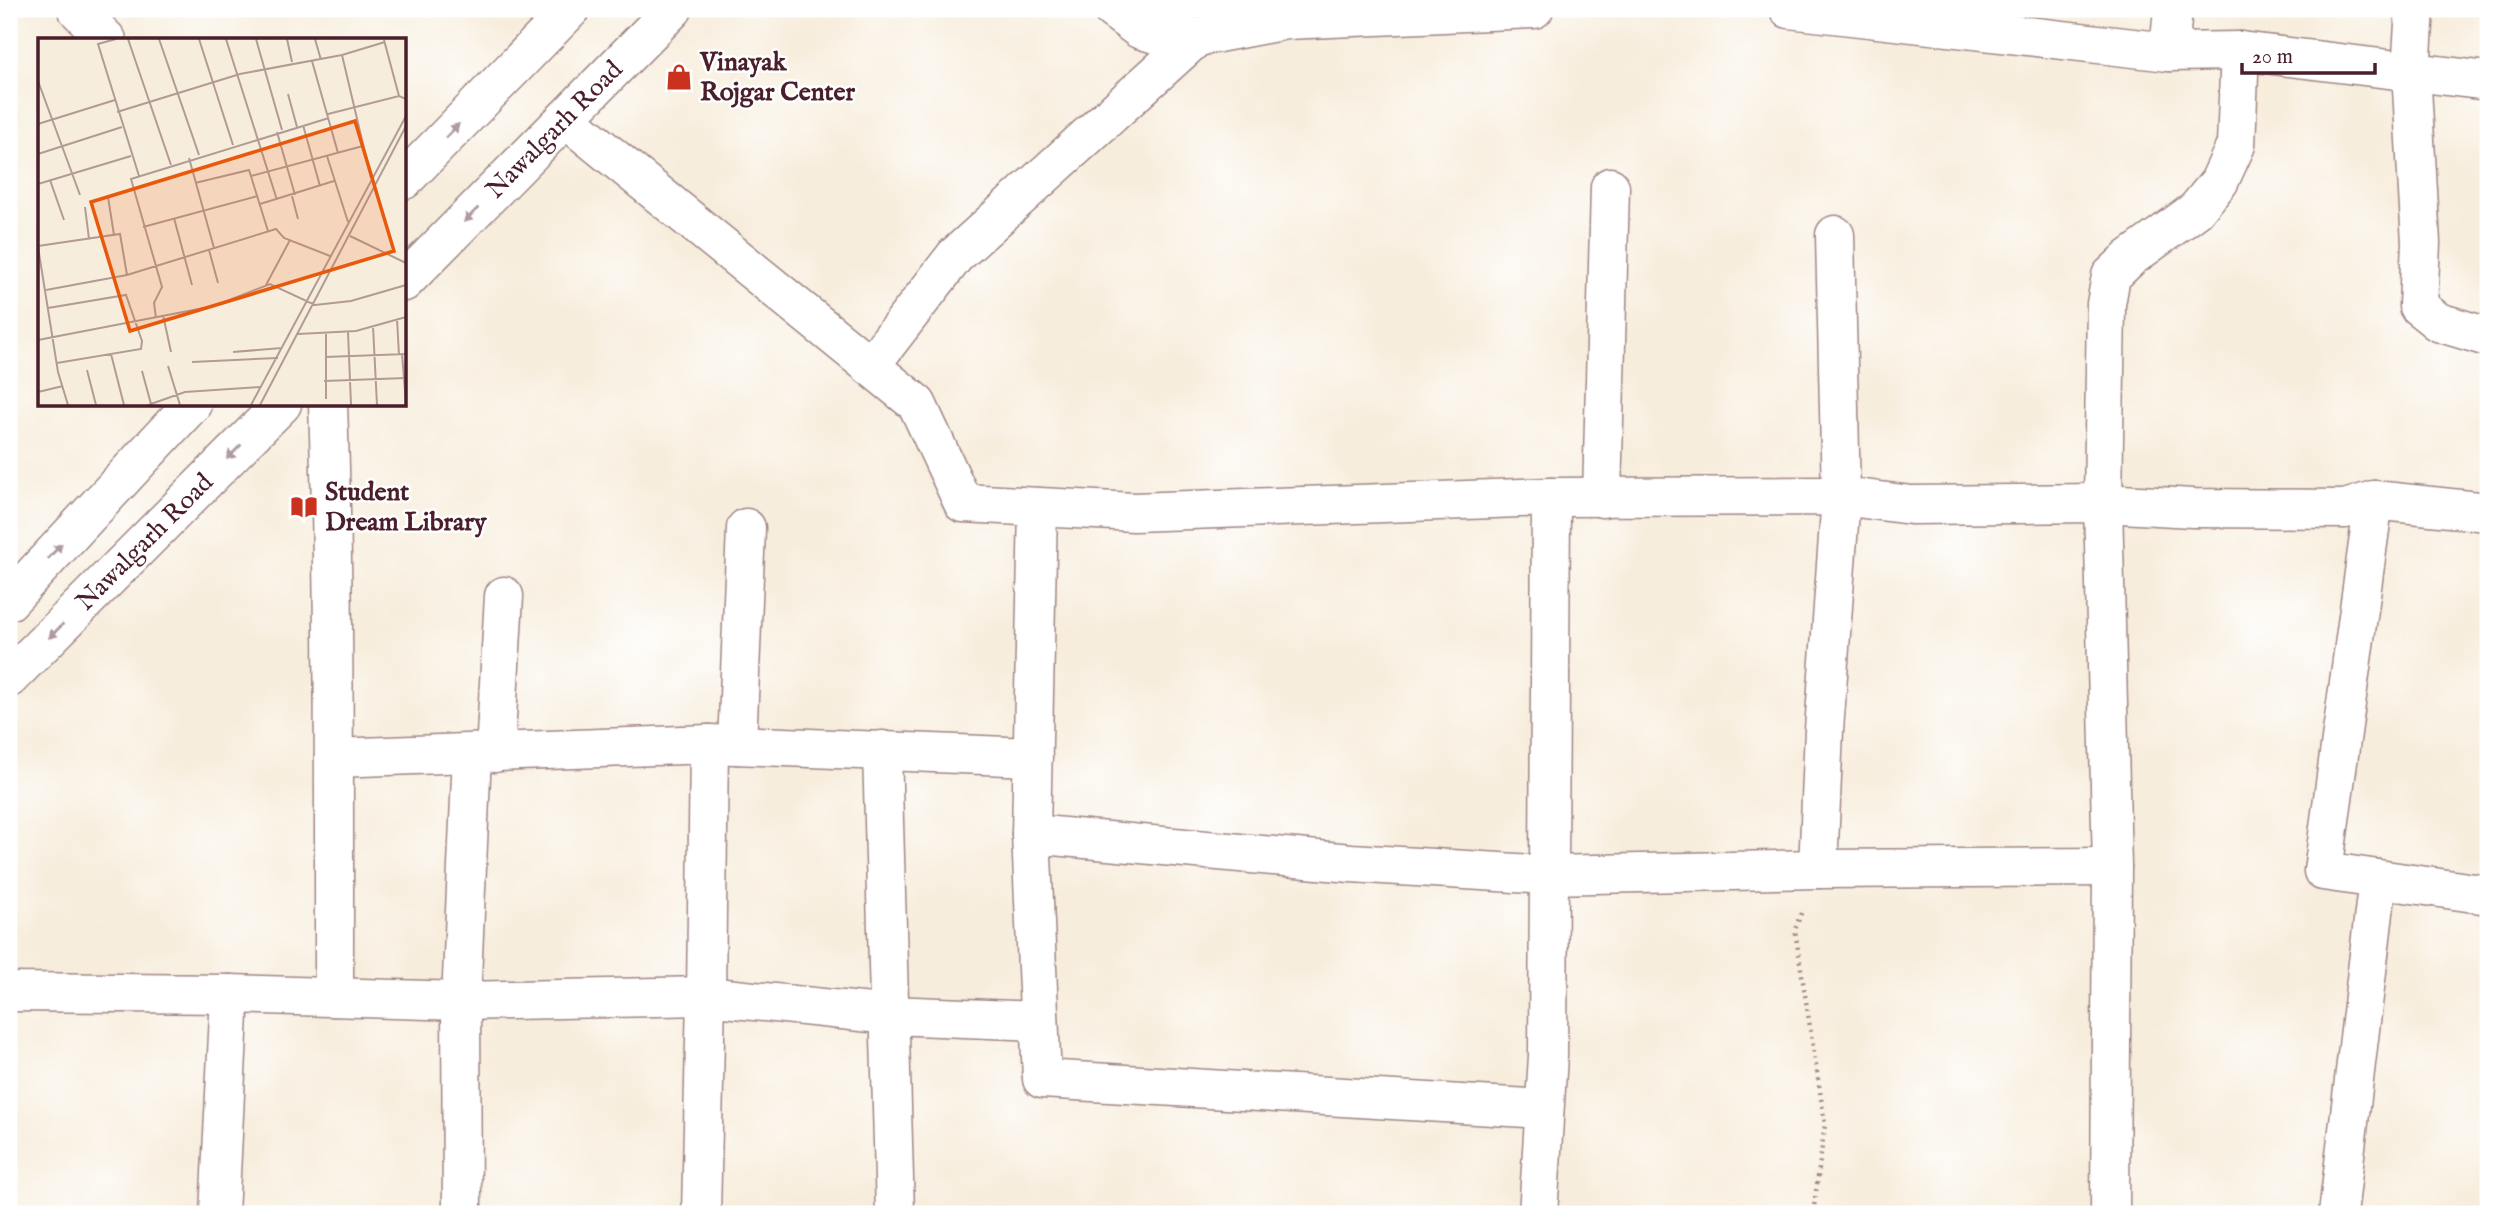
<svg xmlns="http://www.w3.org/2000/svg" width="2497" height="1223" font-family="'IM FELL English',serif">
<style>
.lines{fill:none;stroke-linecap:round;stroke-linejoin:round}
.minor-casing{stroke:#a08684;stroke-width:41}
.path{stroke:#a08684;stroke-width:4.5;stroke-dasharray:2 5;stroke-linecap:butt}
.minor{stroke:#fff;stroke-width:38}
.oneway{fill:#ae9aa0}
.labels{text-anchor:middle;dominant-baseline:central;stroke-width:5;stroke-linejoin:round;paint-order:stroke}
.poi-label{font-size:26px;font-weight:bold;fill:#4a1f2b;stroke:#fff;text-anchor:start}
.street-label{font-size:26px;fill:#4a1f2b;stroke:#fff}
.inset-road{fill:none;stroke:#b29b95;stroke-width:2}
.view{fill:#e8590c;fill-opacity:0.15;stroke:#e8590c;stroke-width:3.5}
.inset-edge{fill:none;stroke:#4a1f2b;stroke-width:3.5}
</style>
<rect width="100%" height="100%" fill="#fff"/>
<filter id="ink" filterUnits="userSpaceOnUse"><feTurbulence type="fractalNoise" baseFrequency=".0143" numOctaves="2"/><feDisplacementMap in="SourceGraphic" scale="14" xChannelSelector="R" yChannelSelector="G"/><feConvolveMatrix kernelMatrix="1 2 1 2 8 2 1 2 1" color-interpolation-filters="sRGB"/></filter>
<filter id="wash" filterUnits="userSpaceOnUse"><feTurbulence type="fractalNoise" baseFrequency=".00686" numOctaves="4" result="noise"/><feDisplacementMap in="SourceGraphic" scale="28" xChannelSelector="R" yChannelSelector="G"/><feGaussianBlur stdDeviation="1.57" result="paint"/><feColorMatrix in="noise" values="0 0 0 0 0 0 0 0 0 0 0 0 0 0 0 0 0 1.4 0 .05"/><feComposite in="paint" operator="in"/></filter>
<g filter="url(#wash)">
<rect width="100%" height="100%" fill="#f7eddc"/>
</g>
<g filter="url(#ink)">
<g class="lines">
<g class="minor-casing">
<g id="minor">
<path d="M77,9L107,40"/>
<path d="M1112,9L1139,29L1159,35L1197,37L1286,20L1534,9"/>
<path d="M1789,9L2169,52L2240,51L2488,81"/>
<path d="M2415,9L2411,71L2421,243L2418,306L2438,322L2488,337"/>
<path d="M2169,52L2173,9"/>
<path d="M566,119L917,404L963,503L1134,512L1551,497L1841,496L1911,505L2103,503L2193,508L2345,509L2374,500L2488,512"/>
<path d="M404,180L571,9"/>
<path id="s1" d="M404,282L673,9"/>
<path d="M870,366L955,256L1197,37"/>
<path d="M328,404C335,602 334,799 334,997"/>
<path d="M1602,498L1610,187"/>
<path d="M2374,500L2323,871L2488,895"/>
<path d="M1038,507L1031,834L1042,1079L1544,1109"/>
<path d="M9,601L192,404"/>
<path id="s2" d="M9,678L282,404"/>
<path d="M737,745L746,528"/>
<path d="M882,750L895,1214"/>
<path d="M495,753L504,596"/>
<path d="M334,758L709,744L1033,757"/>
<path d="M1031,834L1351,863L1549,875L1818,869L2112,867"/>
<path d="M1818,869L1824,730L1841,496L1835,235"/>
<path d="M9,992L230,994L461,1001L706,996L890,1015L1039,1021"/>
<path d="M219,1214L230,994"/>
<path d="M462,1214L461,1001L472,754"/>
<path d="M701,1214L706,996L709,744"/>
<path d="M1538,1214L1548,1056L1551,497"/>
<path d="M2110,1214L2112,867L2103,503L2106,304L2111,276L2130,258L2196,210L2219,182L2236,145L2240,51"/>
<path d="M2338,1214L2378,879"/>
</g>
</g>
<path class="path" d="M1801,913L1795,930L1825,1124L1813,1214"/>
<use href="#minor" class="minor"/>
</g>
<defs><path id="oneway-solid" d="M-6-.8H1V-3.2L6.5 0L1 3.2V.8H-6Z" transform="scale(1.75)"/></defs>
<g class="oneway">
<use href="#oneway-solid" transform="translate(452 131) rotate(-46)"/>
<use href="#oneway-solid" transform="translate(471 215) rotate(135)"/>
<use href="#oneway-solid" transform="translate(234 452) rotate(135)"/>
<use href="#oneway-solid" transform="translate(55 551) rotate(-47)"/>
<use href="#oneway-solid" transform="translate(56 631) rotate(135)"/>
</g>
</g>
<defs>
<g id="shop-bare" transform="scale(2.1)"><path d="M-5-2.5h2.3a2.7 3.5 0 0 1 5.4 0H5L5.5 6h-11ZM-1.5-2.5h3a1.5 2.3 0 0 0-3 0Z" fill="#c8321e" stroke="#fff" stroke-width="2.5" paint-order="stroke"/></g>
<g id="library-bare" transform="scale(2.1)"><path d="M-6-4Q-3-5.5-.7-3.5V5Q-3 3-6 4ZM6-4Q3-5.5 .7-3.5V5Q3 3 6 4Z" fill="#c8321e" stroke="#fff" stroke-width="2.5" paint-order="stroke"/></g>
</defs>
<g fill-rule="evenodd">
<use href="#shop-bare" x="679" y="77"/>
<use href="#library-bare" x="304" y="507"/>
</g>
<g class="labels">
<g class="poi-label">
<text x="700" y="62">Vinayak<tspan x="700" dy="30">Rojgar Center</tspan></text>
<text x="325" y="492">Student<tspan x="325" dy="30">Dream Library</tspan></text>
</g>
<g class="street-label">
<text stroke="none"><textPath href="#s1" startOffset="214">Nawalgarh Road</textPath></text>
<text stroke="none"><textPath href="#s2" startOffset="192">Nawalgarh Road</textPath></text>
</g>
</g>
<g transform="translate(38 38)">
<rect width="368" height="368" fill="#f7eddc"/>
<path class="inset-road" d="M78,1L60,6L101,138M90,1L133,127M121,1L161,117M161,1L195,107M188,1L239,162M218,1L244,92M249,1L254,24M277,1L283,22M346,2L361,58M304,17L333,140M274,23L300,115M0,43L42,157M250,56L259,89M79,74L202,36L304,17L347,4M290,76L361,58L368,61M0,86L77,62M265,87L282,148M239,94L257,157M0,116L84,89M289,118L310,184M151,120L176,210M213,138L325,108M12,142L26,182M157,145L211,132L230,193M0,146L93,118M254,158L260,181M70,159L76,197M222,166L296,143M47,169L51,201M136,180L154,247M105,189L220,158M312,198L368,225M0,208L82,196L89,237M0,209L20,334L30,367M171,212L180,245M228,247L252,202M8,252L89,237L238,191L246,200L292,218M10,270L88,257L104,303L103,311L19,325M125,277L133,314M118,280L116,265L124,249L93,141L291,80M359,281L361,317M335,288L339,367M310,294L313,367M260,296L318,293L368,279M0,302L176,268L232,246L277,267L313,263L368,247M195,314L244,310M73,316L86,367M364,316L368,365M287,319L368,316M154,324L240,320M130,328L142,367M49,332L58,367M104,333L113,366M286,343L368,340M0,354L25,348M288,361V296M110,367L147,354L222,349M213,367L368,78M222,367L368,88"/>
<path class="view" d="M317,83L356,213L92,293L53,164Z"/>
<rect width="368" height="368" class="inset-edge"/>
</g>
<rect width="2497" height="1223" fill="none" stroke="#fff" stroke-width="35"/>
<path d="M2242 63v10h133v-10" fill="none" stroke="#4a1f2b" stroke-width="3.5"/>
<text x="2252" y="63" font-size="21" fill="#4a1f2b" stroke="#ffffff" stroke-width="5" paint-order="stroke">20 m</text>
</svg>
